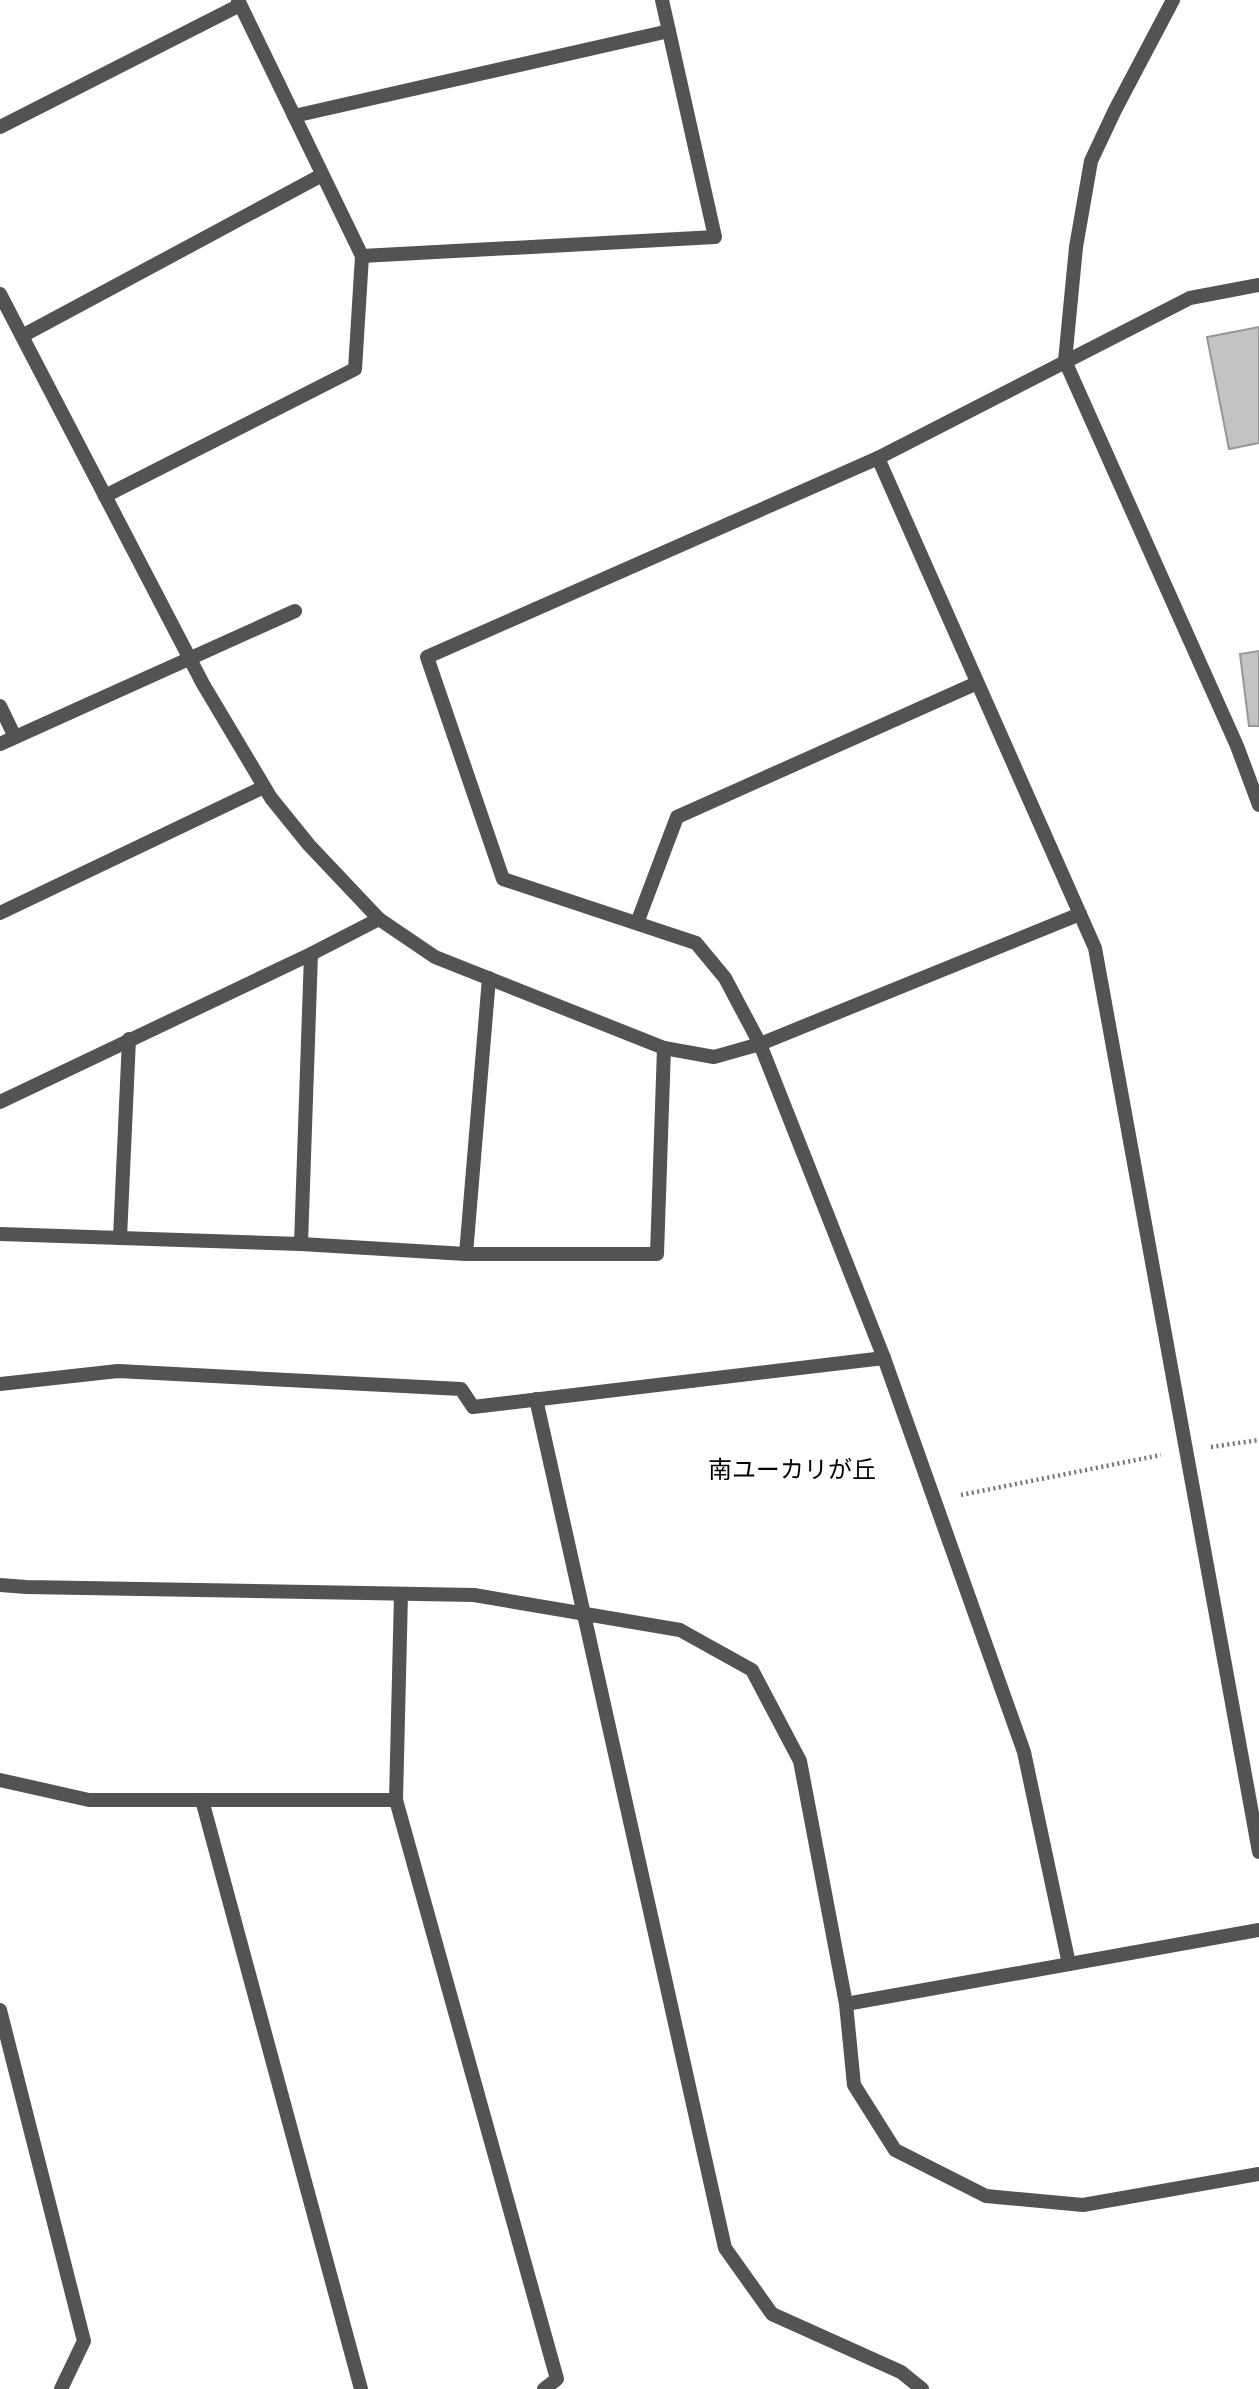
<svg xmlns="http://www.w3.org/2000/svg" width="1259" height="2389" font-family="Figtree,'Noto Sans JP',sans-serif">
<style>
.building{fill:#c3c3c3;stroke:#979797;stroke-width:2}
.lines{fill:none;stroke-linecap:round;stroke-linejoin:round}
.path{stroke:#757575;stroke-width:4.5;stroke-dasharray:2 3.5;stroke-linecap:butt}
.lane{stroke:#535353;stroke-width:14}
.street{stroke:#535353;stroke-width:14}
.labels{text-anchor:middle;dominant-baseline:central;stroke-width:5;stroke-linejoin:round;paint-order:stroke}
.quarter-label{font-size:24px;fill:#000;stroke:#fff}
</style>
<rect width="100%" height="100%" fill="#fff"/>
<g class="building">
<path d="M1259,327V443L1229,449L1207,337Z"/>
<path d="M1259,651V726H1249L1240,654Z"/>
</g>
<g class="lines">
<g class="path">
<path d="M1211,1447L1259,1440"/>
<path d="M961,1495L1161,1455"/>
</g>
<g class="lane">
<path d="M0,1102L311,954L379,919"/>
<path d="M120,1238L129,1039"/>
<path d="M301,1244L311,954"/>
<path d="M466,1254L489,978"/>
</g>
<g class="street">
<path d="M1173,0L1115,110L1091,161L1076,247L1065,361L1237,746L1259,805"/>
<path d="M294,116L669,31"/>
<path d="M0,127L240,5"/>
<path d="M362,256L715,237L662,0"/>
<path d="M0,294L203,684L271,798L309,845L379,919L435,957L664,1048L714,1057L760,1044L1080,914"/>
<path d="M22,336L322,175"/>
<path d="M878,458L1095,948L1259,1852"/>
<path d="M105,496L355,369L362,256L238,0"/>
<path d="M0,706L15,737"/>
<path d="M0,744L295,611"/>
<path d="M0,913L264,787"/>
<path d="M637,923L677,817L977,683"/>
<path d="M0,1234L301,1244L466,1254H657L664,1048"/>
<path d="M0,1384L118,1371L461,1389L473,1407L884,1358"/>
<path d="M536,1399L725,2248L772,2314L901,2372L922,2389"/>
<path d="M0,1585L26,1587L474,1595L680,1630L752,1670L800,1761L846,2004L854,2085L895,2150L986,2196L1083,2205L1259,2174"/>
<path d="M401,1594L396,1800L557,2379L544,2389"/>
<path d="M0,1780L89,1800H396"/>
<path d="M202,1800L361,2389"/>
<path d="M1069,1964L1024,1752L884,1358L760,1044L725,978L696,943L503,879L427,657L878,458L1190,298L1259,285"/>
<path d="M846,2004L1259,1930"/>
<path d="M0,2010L84,2341L61,2389"/>
</g>
</g>
<g class="labels">
<g class="quarter-label">
<text x="792" y="1469">南ユーカリが丘</text>
</g>
</g>
</svg>
